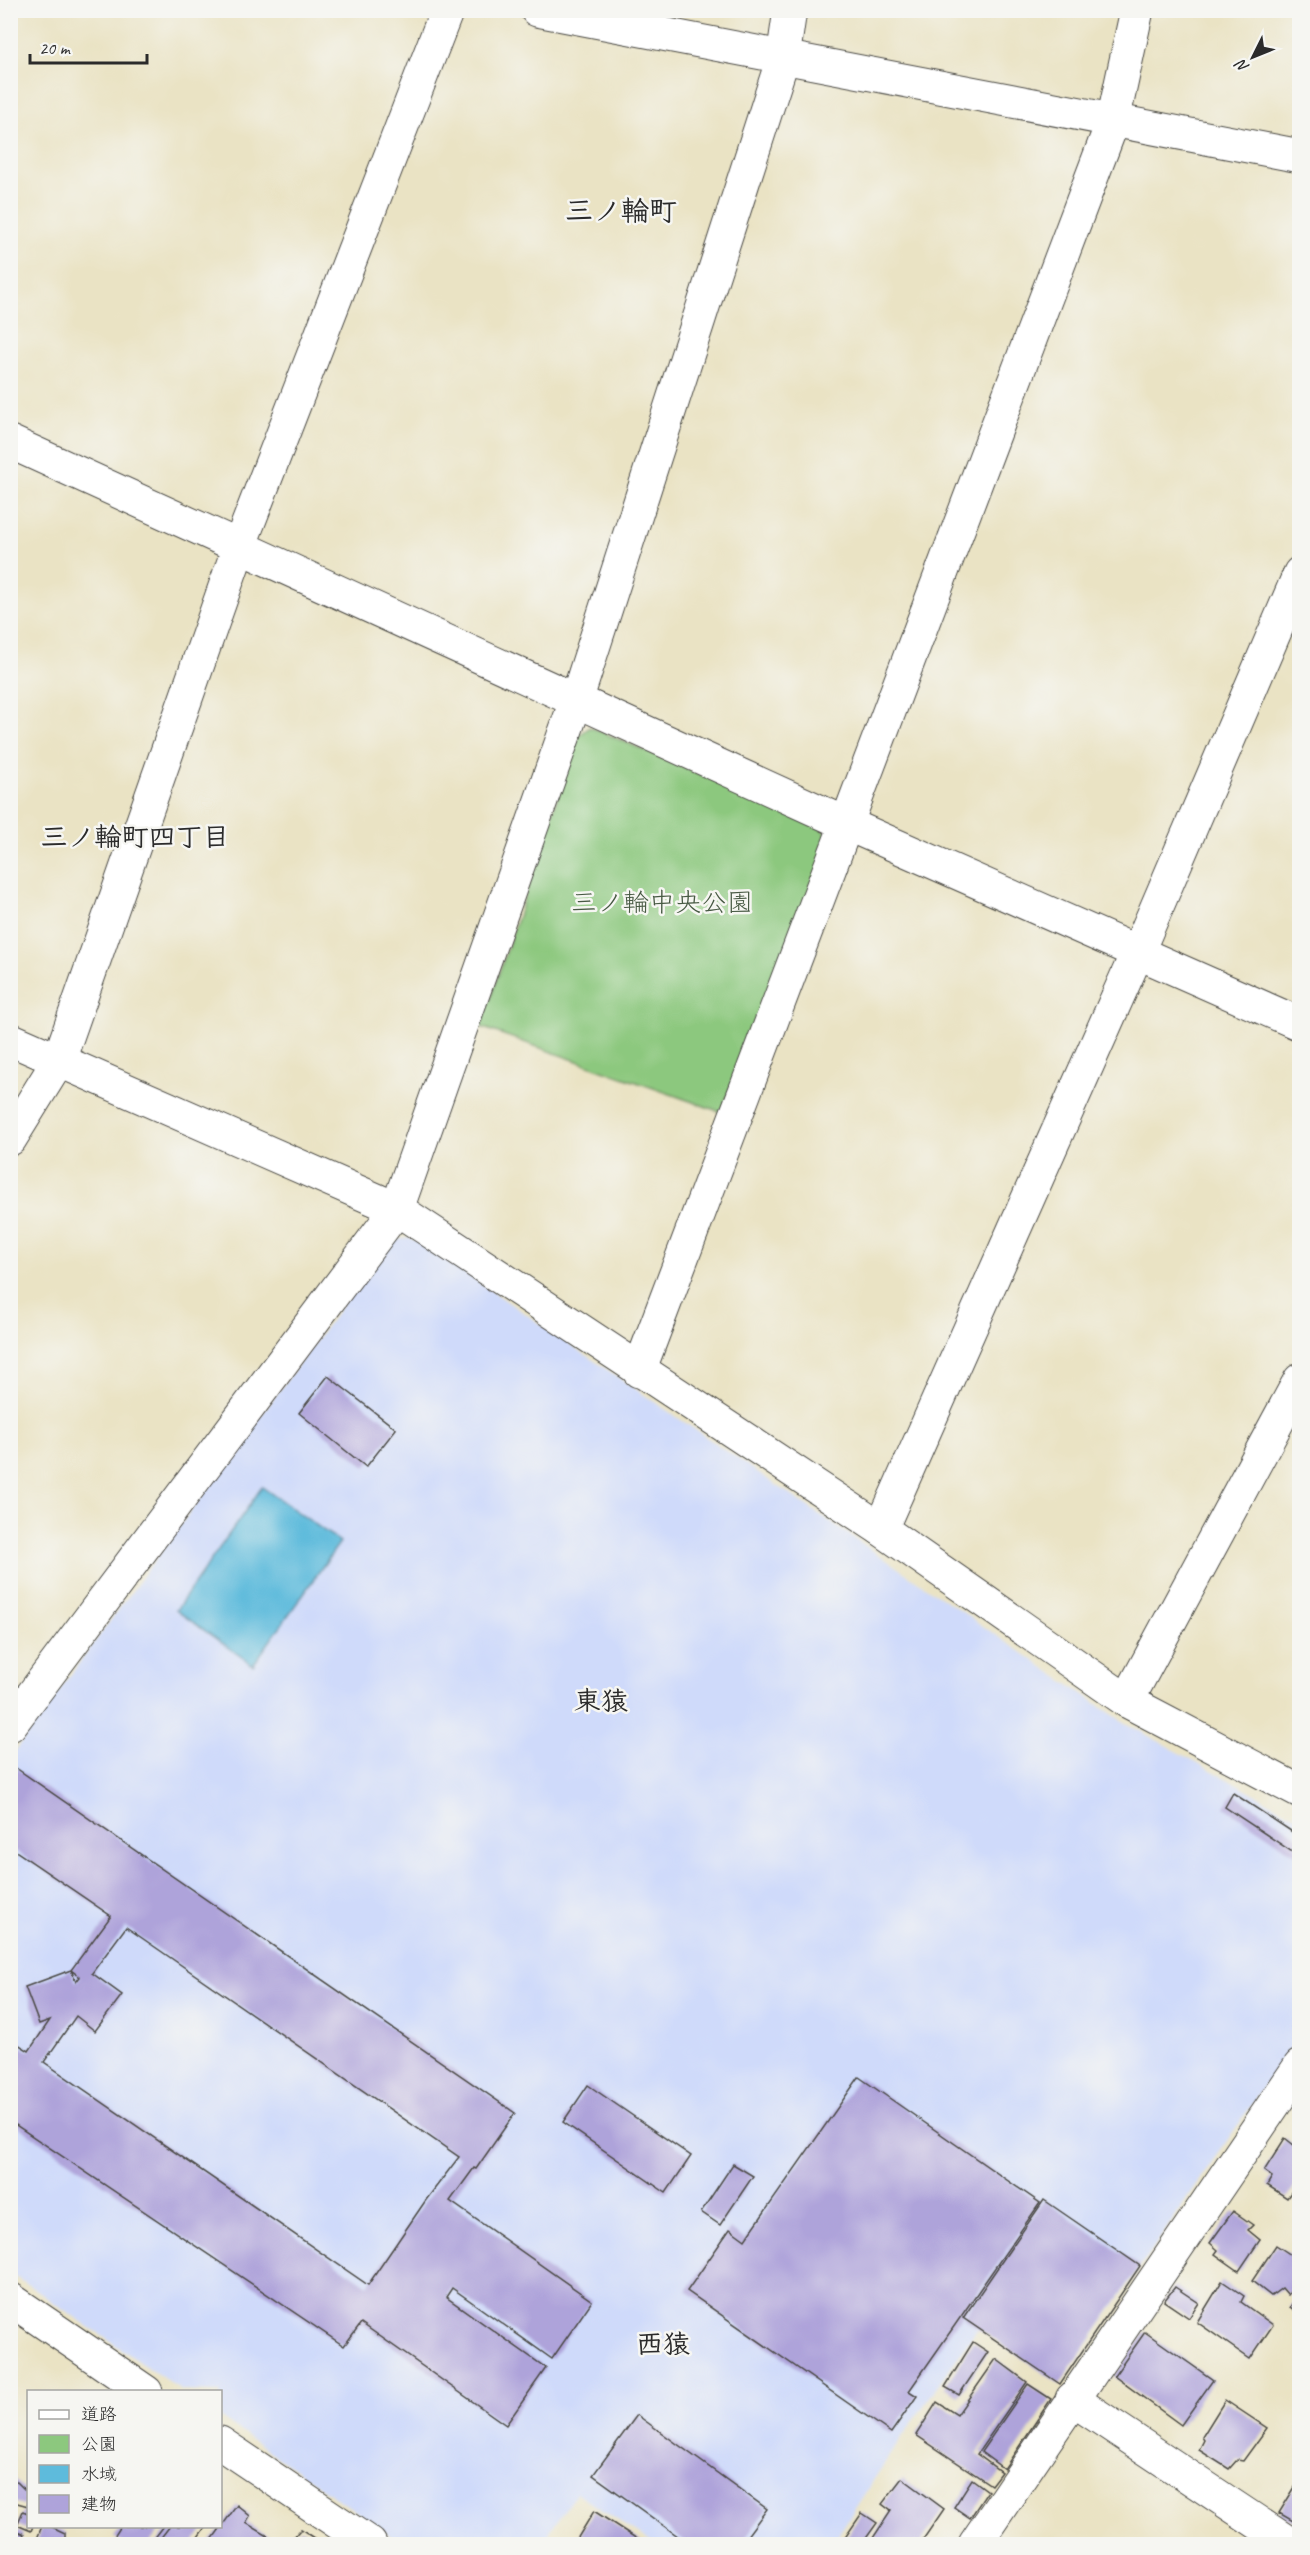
<svg xmlns="http://www.w3.org/2000/svg" width="1310" height="2555" font-family="Caveat,'Klee One',sans-serif">
<style>
.built{fill:#cfdafa}
.green{fill:#8cc87e;stroke:#5c7a54;stroke-width:1.5}
.water{fill:#5ebbdc;stroke:#447384;stroke-width:1.5}
.building{fill:#aea3da;fill-rule:evenodd}
.lines{fill:none;stroke-linecap:round;stroke-linejoin:round}
.minor-casing{stroke:#484742;stroke-width:35}
.minor{stroke:#fff;stroke-width:33}
.labels{text-anchor:middle;dominant-baseline:central;stroke-width:5;stroke-linejoin:round;paint-order:stroke}
.park-label{font-size:26px;fill:#485a44;stroke:#f6f6f2}
.neighbourhood-label{font-size:27px;font-weight:bold;fill:#2b2b2b;stroke:#f6f6f2}
.quarter-label{font-size:28px;font-weight:bold;fill:#2b2b2b;stroke:#f6f6f2}
</style>
<rect width="100%" height="100%" fill="#f6f6f2"/>
<filter id="ink" filterUnits="userSpaceOnUse"><feTurbulence type="fractalNoise" baseFrequency=".0167" numOctaves="2"/><feDisplacementMap in="SourceGraphic" scale="12" xChannelSelector="R" yChannelSelector="G"/><feConvolveMatrix kernelMatrix="1 2 1 2 8 2 1 2 1" color-interpolation-filters="sRGB"/></filter>
<filter id="wash" filterUnits="userSpaceOnUse"><feTurbulence type="fractalNoise" baseFrequency=".008" numOctaves="4" result="noise"/><feDisplacementMap in="SourceGraphic" scale="24" xChannelSelector="R" yChannelSelector="G"/><feGaussianBlur stdDeviation="1.35" result="paint"/><feColorMatrix in="noise" values="0 0 0 0 0 0 0 0 0 0 0 0 0 0 0 0 0 1.4 0 .05"/><feComposite in="paint" operator="in"/></filter>
<g filter="url(#wash)">
<rect width="100%" height="100%" fill="#eae3c4"/>
<path class="built" d="M409,1238L423,1244L1125,1723L1299,1818V2036L1060,2384L978,2328L893,2450L832,2544H654L576,2493L541,2544H403L221,2418L220,2392L182,2391L11,2273V1756L381,1252L394,1240Z"/>
<path class="green" d="M590,727L817,824L831,839L721,1112L481,1027L578,736Z"/>
<path class="water" d="M262,1487L340,1542L253,1665L176,1610Z"/>
<g id="blocks">
<g class="building">
<path d="M328,1376L396,1429L366,1467L299,1413Z"/>
<path d="M13,1766L515,2113L476,2169L474,2168L450,2201L592,2301L552,2359L452,2288L446,2297L546,2368L506,2425L361,2323L344,2346L10,2121V2039L29,2051L50,2020L39,2024L25,1987L71,1970L76,1982L80,1977L71,1970L111,1916L10,1847V1769ZM126,1927L459,2157L426,2200L368,2285L44,2062L76,2016L95,2031L122,1995L92,1973Z"/>
<path d="M1233,1793L1300,1837V1857L1225,1807Z"/>
<path d="M859,2077L1040,2203L909,2391L917,2396L891,2433L687,2291L730,2229L745,2240Z"/>
<path d="M588,2085L691,2156L666,2193L563,2122Z"/>
<path d="M1285,2138L1300,2150V2180L1287,2198L1267,2185L1272,2177L1264,2171Z"/>
<path d="M733,2164L753,2176L720,2225L701,2212Z"/>
<path d="M1044,2200L1140,2266L1060,2384L963,2318Z"/>
<path d="M1233,2211L1253,2225L1248,2230L1260,2240L1239,2271L1215,2254L1218,2250L1210,2243Z"/>
<path d="M1276,2245L1300,2261V2278L1288,2295L1282,2288L1271,2296L1252,2281Z"/>
<path d="M1222,2281L1244,2296L1241,2302L1273,2325L1250,2359L1197,2322Z"/>
<path d="M1175,2287L1199,2303L1189,2318L1164,2301Z"/>
<path d="M1300,2292V2314L1290,2307Z"/>
<path d="M1145,2332L1213,2380L1181,2425L1114,2376Z"/>
<path d="M973,2342L988,2352L959,2395L945,2387Z"/>
<path d="M996,2359L1027,2382L977,2454L1001,2472L991,2485L916,2435L937,2402L957,2415Z"/>
<path d="M1028,2384L1051,2399L1004,2469L981,2452Z"/>
<path d="M1225,2400L1267,2428L1243,2461L1237,2460L1229,2469L1199,2450L1204,2440L1202,2437Z"/>
<path d="M637,2415L767,2509L741,2544H689L593,2475Z"/>
<path d="M13,2478L28,2493V2506L10,2501Z"/>
<path d="M902,2478L944,2509L920,2544H869L891,2511L882,2504Z"/>
<path d="M972,2479L988,2491L970,2518L954,2507Z"/>
<path d="M1300,2479V2525L1279,2513Z"/>
<path d="M237,2505L250,2516L246,2523L268,2536L262,2544H209Z"/>
<path d="M23,2511L28,2513V2526H33L31,2531L17,2525Z"/>
<path d="M594,2511L645,2544H586L577,2539Z"/>
<path d="M862,2513L877,2523L862,2544H851L844,2539Z"/>
<path d="M42,2526H50L65,2533V2541L75,2544H35Z"/>
<path d="M121,2526H163L149,2544H124L114,2537Z"/>
<path d="M170,2526H206L193,2544H156Z"/>
<path d="M10,2528L24,2534L20,2544H10Z"/>
<path d="M301,2529L324,2544H287Z"/>
</g>
</g>
</g>
<g filter="url(#ink)">
<use href="#blocks" fill-opacity="0" stroke="#484742" stroke-width="1.5"/>
<g class="lines">
<g class="minor-casing">
<g id="minor">
<path d="M537,10L1300,156"/>
<path d="M10,442L847,824L1300,1024"/>
<path d="M10,1039L397,1209L881,1529L1127,1701L1300,1792"/>
<path d="M10,1139L59,1060L239,547L447,10"/>
<path d="M639,1371L1113,121L1137,10"/>
<path d="M881,1529L1138,951L1300,573"/>
<path d="M1127,1701L1300,1380"/>
<path d="M10,1725L397,1209L576,701L783,58L790,10"/>
<path d="M10,2299L146,2392"/>
<path d="M1072,2399L1290,2544"/>
<path d="M220,2443L370,2544"/>
<path d="M975,2544L1300,2066"/>
</g>
</g>
<use href="#minor" class="minor"/>
</g>
</g>
<g class="labels">
<g class="park-label">
<text x="662" y="902">三ノ輪中央公園</text>
</g>
<g class="neighbourhood-label">
<text x="135" y="837">三ノ輪町四丁目</text>
<text x="601" y="1701">東猿</text>
<text x="663" y="2344">西猿</text>
</g>
<g class="quarter-label">
<text x="621" y="210">三ノ輪町</text>
</g>
</g>
<rect width="1310" height="2555" fill="none" stroke="#f6f6f2" stroke-width="36"/>
<rect x="27" y="2390" width="195" height="138" fill="#f6f6f2" stroke="#a5a5a2" stroke-width="1.5"/>
<rect x="39" y="2410" width="30" height="9" fill="#ffffff" stroke="#a5a5a2" stroke-width="1.5"/>
<text x="81" y="2420" font-size="18" fill="#2b2b2b">道路</text>
<rect x="39" y="2435" width="30" height="18" fill="#8cc87e" stroke="#a5a5a2" stroke-width="1.5"/>
<text x="81" y="2450" font-size="18" fill="#2b2b2b">公園</text>
<rect x="39" y="2465" width="30" height="18" fill="#5ebbdc" stroke="#a5a5a2" stroke-width="1.5"/>
<text x="81" y="2480" font-size="18" fill="#2b2b2b">水域</text>
<rect x="39" y="2495" width="30" height="18" fill="#aea3da" stroke="#a5a5a2" stroke-width="1.5"/>
<text x="81" y="2510" font-size="18" fill="#2b2b2b">建物</text>
<g transform="translate(1253 57) rotate(227)" stroke="#f6f6f2" stroke-width="4.5" paint-order="stroke">
<path d="M0-4.5L10 22L0 15L-10 22Z" fill="#2b2b2b"/>
<text y="-9" font-size="16" font-weight="bold" text-anchor="middle" fill="#2b2b2b">N</text>
</g>
<path d="M30 54v9h117v-9" fill="none" stroke="#2b2b2b" stroke-width="3"/>
<text x="39" y="54" font-size="18" fill="#2b2b2b" stroke="#f6f6f2" stroke-width="4.5" paint-order="stroke">20 m</text>
</svg>
